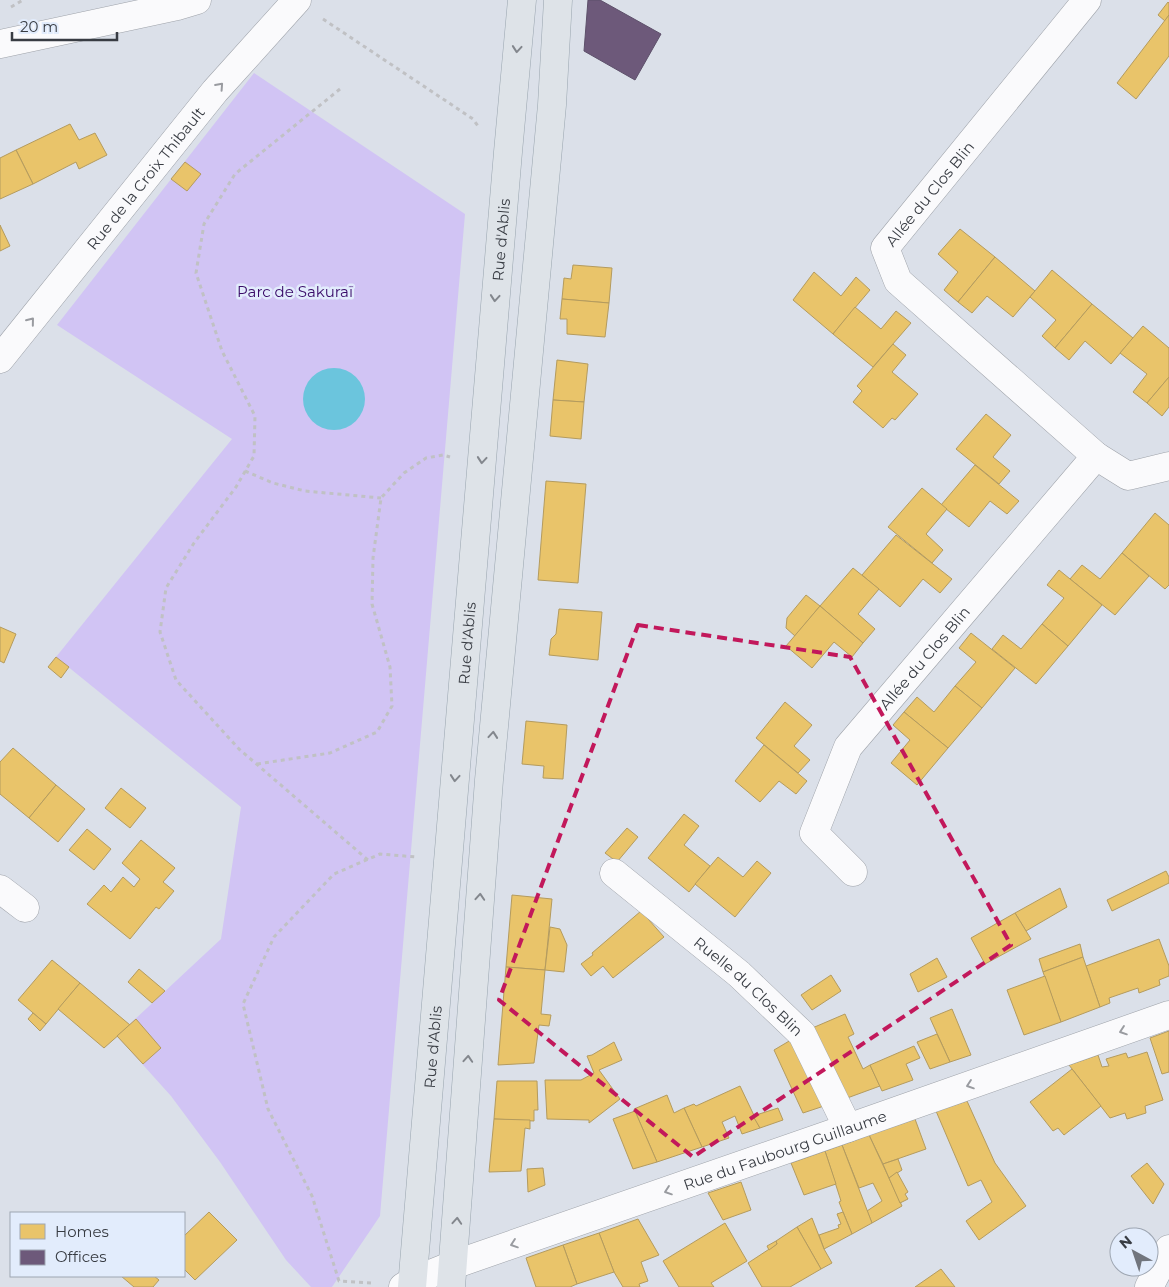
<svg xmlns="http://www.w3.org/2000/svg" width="1169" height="1287" font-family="Montserrat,sans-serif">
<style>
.green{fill:#d1c4f4}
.water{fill:#6bc5dd}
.homes{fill:#e9c46a;stroke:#b49b5e}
.offices{fill:#6d597a;stroke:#5d506a}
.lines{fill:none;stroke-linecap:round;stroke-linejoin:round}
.minor-casing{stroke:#9ea2a9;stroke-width:29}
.major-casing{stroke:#98a4ae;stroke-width:29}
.path{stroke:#c0c1c4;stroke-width:3;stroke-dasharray:4 4;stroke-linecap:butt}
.minor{stroke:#fafafc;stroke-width:28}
.major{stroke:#dee3e8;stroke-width:28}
.oneway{stroke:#83878d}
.oneway2{stroke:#999ba0}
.marked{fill:none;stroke:#c2185b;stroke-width:4;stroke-dasharray:10 6;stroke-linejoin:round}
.labels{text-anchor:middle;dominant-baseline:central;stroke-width:5;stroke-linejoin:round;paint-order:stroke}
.street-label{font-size:15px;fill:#383c43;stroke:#e2ecfc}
.park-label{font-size:15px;fill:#390a68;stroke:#e2ecfc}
</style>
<rect width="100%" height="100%" fill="#dbe0e9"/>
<path class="green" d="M254,73L465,214L380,1216L332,1287H311L286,1260L220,1162L171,1096L117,1036L221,939L241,807L56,657L232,439L57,325Z"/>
<circle class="water" cx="334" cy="399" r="31"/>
<g class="homes">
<path d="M1168,2L1169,3V15L1165,21L1158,15Z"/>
<path d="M1169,15V56L1136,99L1117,83Z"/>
<path d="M70,124L79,140L95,133L107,155L79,169L76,162L33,184L16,150Z"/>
<path d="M16,150L33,184L0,199V158Z"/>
<path d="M185,162L201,174L187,191L171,179Z"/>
<path d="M0,225L10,246L0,251Z"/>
<path d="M960,229L995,257L958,302L944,290L958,272L938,254Z"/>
<path d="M995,257L1035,291L1013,317L987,296L972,313L958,302Z"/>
<path d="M573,265L612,268L609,303L562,299L564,278L571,279Z"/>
<path d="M1052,270L1092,304L1055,348L1042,336L1056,320L1030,297Z"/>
<path d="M814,272L841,296L856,277L870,290L833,334L793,300Z"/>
<path d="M562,299L609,303L605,337L567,334V319H560Z"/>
<path d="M1092,304L1133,338L1111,364L1085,341L1069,360L1055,348Z"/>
<path d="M855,307L881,329L896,311L911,323L873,367L833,334Z"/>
<path d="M1143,326L1169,348V377L1147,403L1133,392L1147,374L1120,353Z"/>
<path d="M893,344L906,355L892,372L918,394L895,420L892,418L883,428L853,402L862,391L857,386Z"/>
<path d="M557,360L588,364L584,402L553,400Z"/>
<path d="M1169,377V407L1162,416L1147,403Z"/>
<path d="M553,400L584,402L581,439L550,436Z"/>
<path d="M986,414L1011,435L993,457L1010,471L999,484L956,449Z"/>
<path d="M975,465L1019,501L1007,514L990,501L969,527L941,505Z"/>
<path d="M546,481L586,484L578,583L538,580Z"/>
<path d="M922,488L947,509L926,534L943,550L932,563L888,527Z"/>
<path d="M1155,513L1169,525V585L1165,589L1122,553Z"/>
<path d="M896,535L952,579L940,593L923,579L900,607L862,575Z"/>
<path d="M1122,553L1149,576L1115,615L1070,579L1082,565L1100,579Z"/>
<path d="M853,568L879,589L858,614L875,629L863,643L820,606Z"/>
<path d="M1059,570L1102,605L1068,646L1042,624L1064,598L1047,585Z"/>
<path d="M806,595L820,606L795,636L786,628L787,618Z"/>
<path d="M820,606L863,643L852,657L834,642L812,668L786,646Z"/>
<path d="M559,609L602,612L598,660L549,655L551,639L556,634Z"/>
<path d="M1042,624L1068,646L1036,684L992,649L1003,635L1021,649Z"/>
<path d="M0,627L16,634L4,663L0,661Z"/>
<path d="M971,633L1015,668L982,708L955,686L976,662L959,648Z"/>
<path d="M56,657L69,667L61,678L48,667Z"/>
<path d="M955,686L982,708L948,748L904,712L917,697L934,712Z"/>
<path d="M785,702L812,725L794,746L810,760L798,773L756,738Z"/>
<path d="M904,712L948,748L917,785L891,763L910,740L893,725Z"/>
<path d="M526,721L567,725L563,779L543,778L544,766L522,764Z"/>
<path d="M764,745L807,781L796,794L779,781L760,802L735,781Z"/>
<path d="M13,748L56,785L29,818L0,794V762Z"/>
<path d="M56,785L85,809L58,842L29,818Z"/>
<path d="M121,788L146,808L130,828L105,808Z"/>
<path d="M684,814L699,826L684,845L710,866L689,892L648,858Z"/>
<path d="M627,828L638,837L617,862L605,853Z"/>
<path d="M87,829L111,849L94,870L69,850Z"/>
<path d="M141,840L175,868L163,882L174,891L159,909L156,907L130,939L87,904L104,885L111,892L123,877L134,887L140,879L122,863Z"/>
<path d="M718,857L743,877L757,861L771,873L735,917L695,884Z"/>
<path d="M1166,871L1169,877V883L1112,911L1107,900Z"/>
<path d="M1060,888L1067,907L1026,931L1015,913Z"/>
<path d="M512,895L552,899L545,970L506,967Z"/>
<path d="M641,911L664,937L613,978L603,966L591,976L581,964L593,955L592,953Z"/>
<path d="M1015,913L1031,939L985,964L971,938Z"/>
<path d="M550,927L560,929L567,945L564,972L545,970Z"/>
<path d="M1159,939L1169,966V976L1159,980L1160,985L1139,993L1138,988L1109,998L1110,1003L1100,1007L1086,966Z"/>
<path d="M1080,944L1083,957L1043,972L1039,959Z"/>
<path d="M1083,957L1100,1007L1061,1022L1043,972Z"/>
<path d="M937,958L947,977L918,992L910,974Z"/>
<path d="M52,960L80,983L46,1024L18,1000Z"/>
<path d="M506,967L545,970L541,1014L551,1015L549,1026L539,1025L534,1063L498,1065Z"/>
<path d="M139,969L165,991L152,1003L128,982Z"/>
<path d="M831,975L841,991L812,1010L801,995Z"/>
<path d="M1045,976L1061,1022L1024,1035L1007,990Z"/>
<path d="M80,983L130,1025L104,1048L58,1009Z"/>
<path d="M952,1009L971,1055L950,1062L930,1018Z"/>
<path d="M33,1013L46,1024L40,1031L28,1019Z"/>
<path d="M845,1014L854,1034L848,1037L863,1069L870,1065L880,1086L839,1101L810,1029Z"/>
<path d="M136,1019L161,1048L143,1064L117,1036Z"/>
<path d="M1169,1031V1072L1162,1074L1150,1038Z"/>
<path d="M937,1034L950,1062L930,1069L917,1042Z"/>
<path d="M796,1037L830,1104L803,1113L774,1050Z"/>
<path d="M614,1042L622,1060L599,1070L620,1099L589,1123V1120L547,1119L545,1080H581L594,1073L587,1056L592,1055Z"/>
<path d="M914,1046L920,1058L906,1064L913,1080L882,1091L870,1065Z"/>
<path d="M1147,1052L1163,1100L1145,1106L1146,1113L1127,1119L1125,1113L1110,1118L1069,1065L1098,1055L1102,1067L1109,1066L1106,1059L1126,1053L1128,1058Z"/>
<path d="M1072,1069L1101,1106L1064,1135L1058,1128L1053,1131L1030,1102Z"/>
<path d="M497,1081H537L538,1110H534V1121L494,1119Z"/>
<path d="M740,1086L760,1128L742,1134L735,1116L722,1122L729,1138L702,1147L684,1108L694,1104L696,1106Z"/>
<path d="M667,1095L674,1113L684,1108L702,1147L657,1162L634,1109Z"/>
<path d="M967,1101L995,1163L1026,1206L979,1240L966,1221L992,1202L981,1180L968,1186L936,1111Z"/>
<path d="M778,1108L783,1120L760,1128L753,1116Z"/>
<path d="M635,1111L657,1162L633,1169L613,1119Z"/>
<path d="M494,1119L530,1120V1129L525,1128L521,1171L489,1172Z"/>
<path d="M915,1119L926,1149L883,1164L869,1135Z"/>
<path d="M869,1135L902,1206L872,1223L867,1211L882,1201L873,1183L859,1188L842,1145Z"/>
<path d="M842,1145L872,1223L852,1234L839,1202L841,1201L825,1151Z"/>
<path d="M825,1151L836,1184L804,1195L791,1163Z"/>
<path d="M898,1159L902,1170L889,1178L883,1164Z"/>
<path d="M1147,1163L1164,1184L1153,1204L1131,1176Z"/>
<path d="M543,1168L545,1185L528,1192L527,1169Z"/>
<path d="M897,1172L908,1192L905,1194L908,1199L900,1203L889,1178Z"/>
<path d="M741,1182L751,1210L723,1220L708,1193Z"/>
<path d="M209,1212L237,1240L195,1280L184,1269V1236Z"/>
<path d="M843,1212L852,1234L824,1249L819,1235L839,1228L838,1225L841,1224L837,1214Z"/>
<path d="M812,1218L824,1249L832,1263L821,1269L797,1227Z"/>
<path d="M638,1219L659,1255L641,1262L648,1281L639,1284L640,1287H623L614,1272L599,1233Z"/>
<path d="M725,1223L747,1261L711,1283L714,1287H679L663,1261Z"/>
<path d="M797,1227L821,1269L790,1287H762L748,1263L777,1244L776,1241Z"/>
<path d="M599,1233L614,1272L577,1284L563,1245Z"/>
<path d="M776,1241L777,1244L769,1250L767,1246Z"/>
<path d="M563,1245L577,1284L570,1287H536L526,1258Z"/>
<path d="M941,1269L955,1287H915Z"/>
<path d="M121,1276H154L159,1280L153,1287H134Z"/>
</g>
<path class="offices" d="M588,0H600L661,34L635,80L584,51Z"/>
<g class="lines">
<g class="minor-casing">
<g id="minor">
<path d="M0,44L177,6L197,0"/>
<path id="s1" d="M0,359L215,91L297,0"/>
<path d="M1096,456L1128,476L1169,466"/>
<path id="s2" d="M853,872L814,833L848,747L1096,456L898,281L885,248L1087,0"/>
<path id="s3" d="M614,873L739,974L802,1034L848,1128"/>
<path d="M0,889L25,908"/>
<path id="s4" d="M403,1287L413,1281L453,1265L848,1128L1169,1015"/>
<path d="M1149,1287L1169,1249"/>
</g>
</g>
<g class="major-casing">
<g id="major">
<path id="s5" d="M412,1287L508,152L522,0"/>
<path d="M451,1287L489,780L552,105L558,0"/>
</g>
</g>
<g class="path">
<path d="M11,7L23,0"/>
<path d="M323,19L473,119L478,126"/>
<path d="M340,89L235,174L204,224L196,273L222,351L255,416L254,456L236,487L194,543L166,588L160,632L176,680L239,749L368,860"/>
<path d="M245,471L273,483L305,491L381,498"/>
<path d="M257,764L330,753L377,732L392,706L390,667L372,604L373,558L381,498L404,473L426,458L443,455L450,457"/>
<path d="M371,1283L339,1281L312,1196L268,1109L243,1004L274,937L334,874L380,854L416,857"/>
</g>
<use href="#minor" class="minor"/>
<use href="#major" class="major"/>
</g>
<defs><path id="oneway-chevron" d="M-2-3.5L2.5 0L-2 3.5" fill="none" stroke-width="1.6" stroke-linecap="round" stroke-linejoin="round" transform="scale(1.25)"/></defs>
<g class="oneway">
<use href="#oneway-chevron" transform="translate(517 49) rotate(95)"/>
<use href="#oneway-chevron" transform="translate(495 298) rotate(95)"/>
<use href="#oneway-chevron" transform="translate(482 460) rotate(95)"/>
<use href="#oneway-chevron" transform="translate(493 735) rotate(-85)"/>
<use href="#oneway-chevron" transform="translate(455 778) rotate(95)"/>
<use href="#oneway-chevron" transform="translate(480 897) rotate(-86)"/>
<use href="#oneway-chevron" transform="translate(468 1059) rotate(-86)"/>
<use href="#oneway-chevron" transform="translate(457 1221) rotate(-86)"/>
</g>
<g class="oneway2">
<use href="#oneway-chevron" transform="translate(220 86) rotate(-48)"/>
<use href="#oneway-chevron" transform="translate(31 321) rotate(-51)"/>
<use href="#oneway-chevron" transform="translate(1123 1031) rotate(161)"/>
<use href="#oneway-chevron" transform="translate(970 1085) rotate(161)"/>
<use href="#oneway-chevron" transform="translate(668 1191) rotate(161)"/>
<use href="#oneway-chevron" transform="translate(514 1244) rotate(161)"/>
</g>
<path class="marked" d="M638,625L850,657L1011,945L693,1157L499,1000Z"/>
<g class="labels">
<g class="street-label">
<text stroke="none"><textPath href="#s1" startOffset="232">Rue de la Croix Thibault</textPath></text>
<text stroke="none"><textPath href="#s2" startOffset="900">Allée du Clos Blin</textPath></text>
<text stroke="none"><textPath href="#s5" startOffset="1051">Rue d'Ablis</textPath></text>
<text stroke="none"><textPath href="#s5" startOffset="646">Rue d'Ablis</textPath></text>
<text stroke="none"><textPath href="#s2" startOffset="265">Allée du Clos Blin</textPath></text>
<text stroke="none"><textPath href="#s3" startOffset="176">Ruelle du Clos Blin</textPath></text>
<text stroke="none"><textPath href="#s5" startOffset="241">Rue d'Ablis</textPath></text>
<text stroke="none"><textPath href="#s4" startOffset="406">Rue du Faubourg Guillaume</textPath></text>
</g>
<g class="park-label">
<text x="295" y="291">Parc de Sakuraï</text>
</g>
</g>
<rect x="10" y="1212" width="175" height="65" fill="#e2ecfc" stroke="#9ea6b2"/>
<rect x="20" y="1224" width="25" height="15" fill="#e9c46a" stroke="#9ea6b2"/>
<text x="55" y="1237" font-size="15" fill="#383c43">Homes</text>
<rect x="20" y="1250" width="25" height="15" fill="#6d597a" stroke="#9ea6b2"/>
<text x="55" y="1262" font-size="15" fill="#383c43">Offices</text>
<g transform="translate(1134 1252) rotate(320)"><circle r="24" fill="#e2ecfc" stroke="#9ea6b2"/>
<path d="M0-4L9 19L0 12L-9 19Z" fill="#71757d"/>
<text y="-8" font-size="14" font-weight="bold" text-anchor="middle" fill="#383c43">N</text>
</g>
<path d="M12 32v8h105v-8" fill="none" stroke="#383c43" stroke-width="2.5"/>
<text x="20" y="32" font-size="15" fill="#383c43" stroke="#e2ecfc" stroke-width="4" paint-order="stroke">20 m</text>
</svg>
